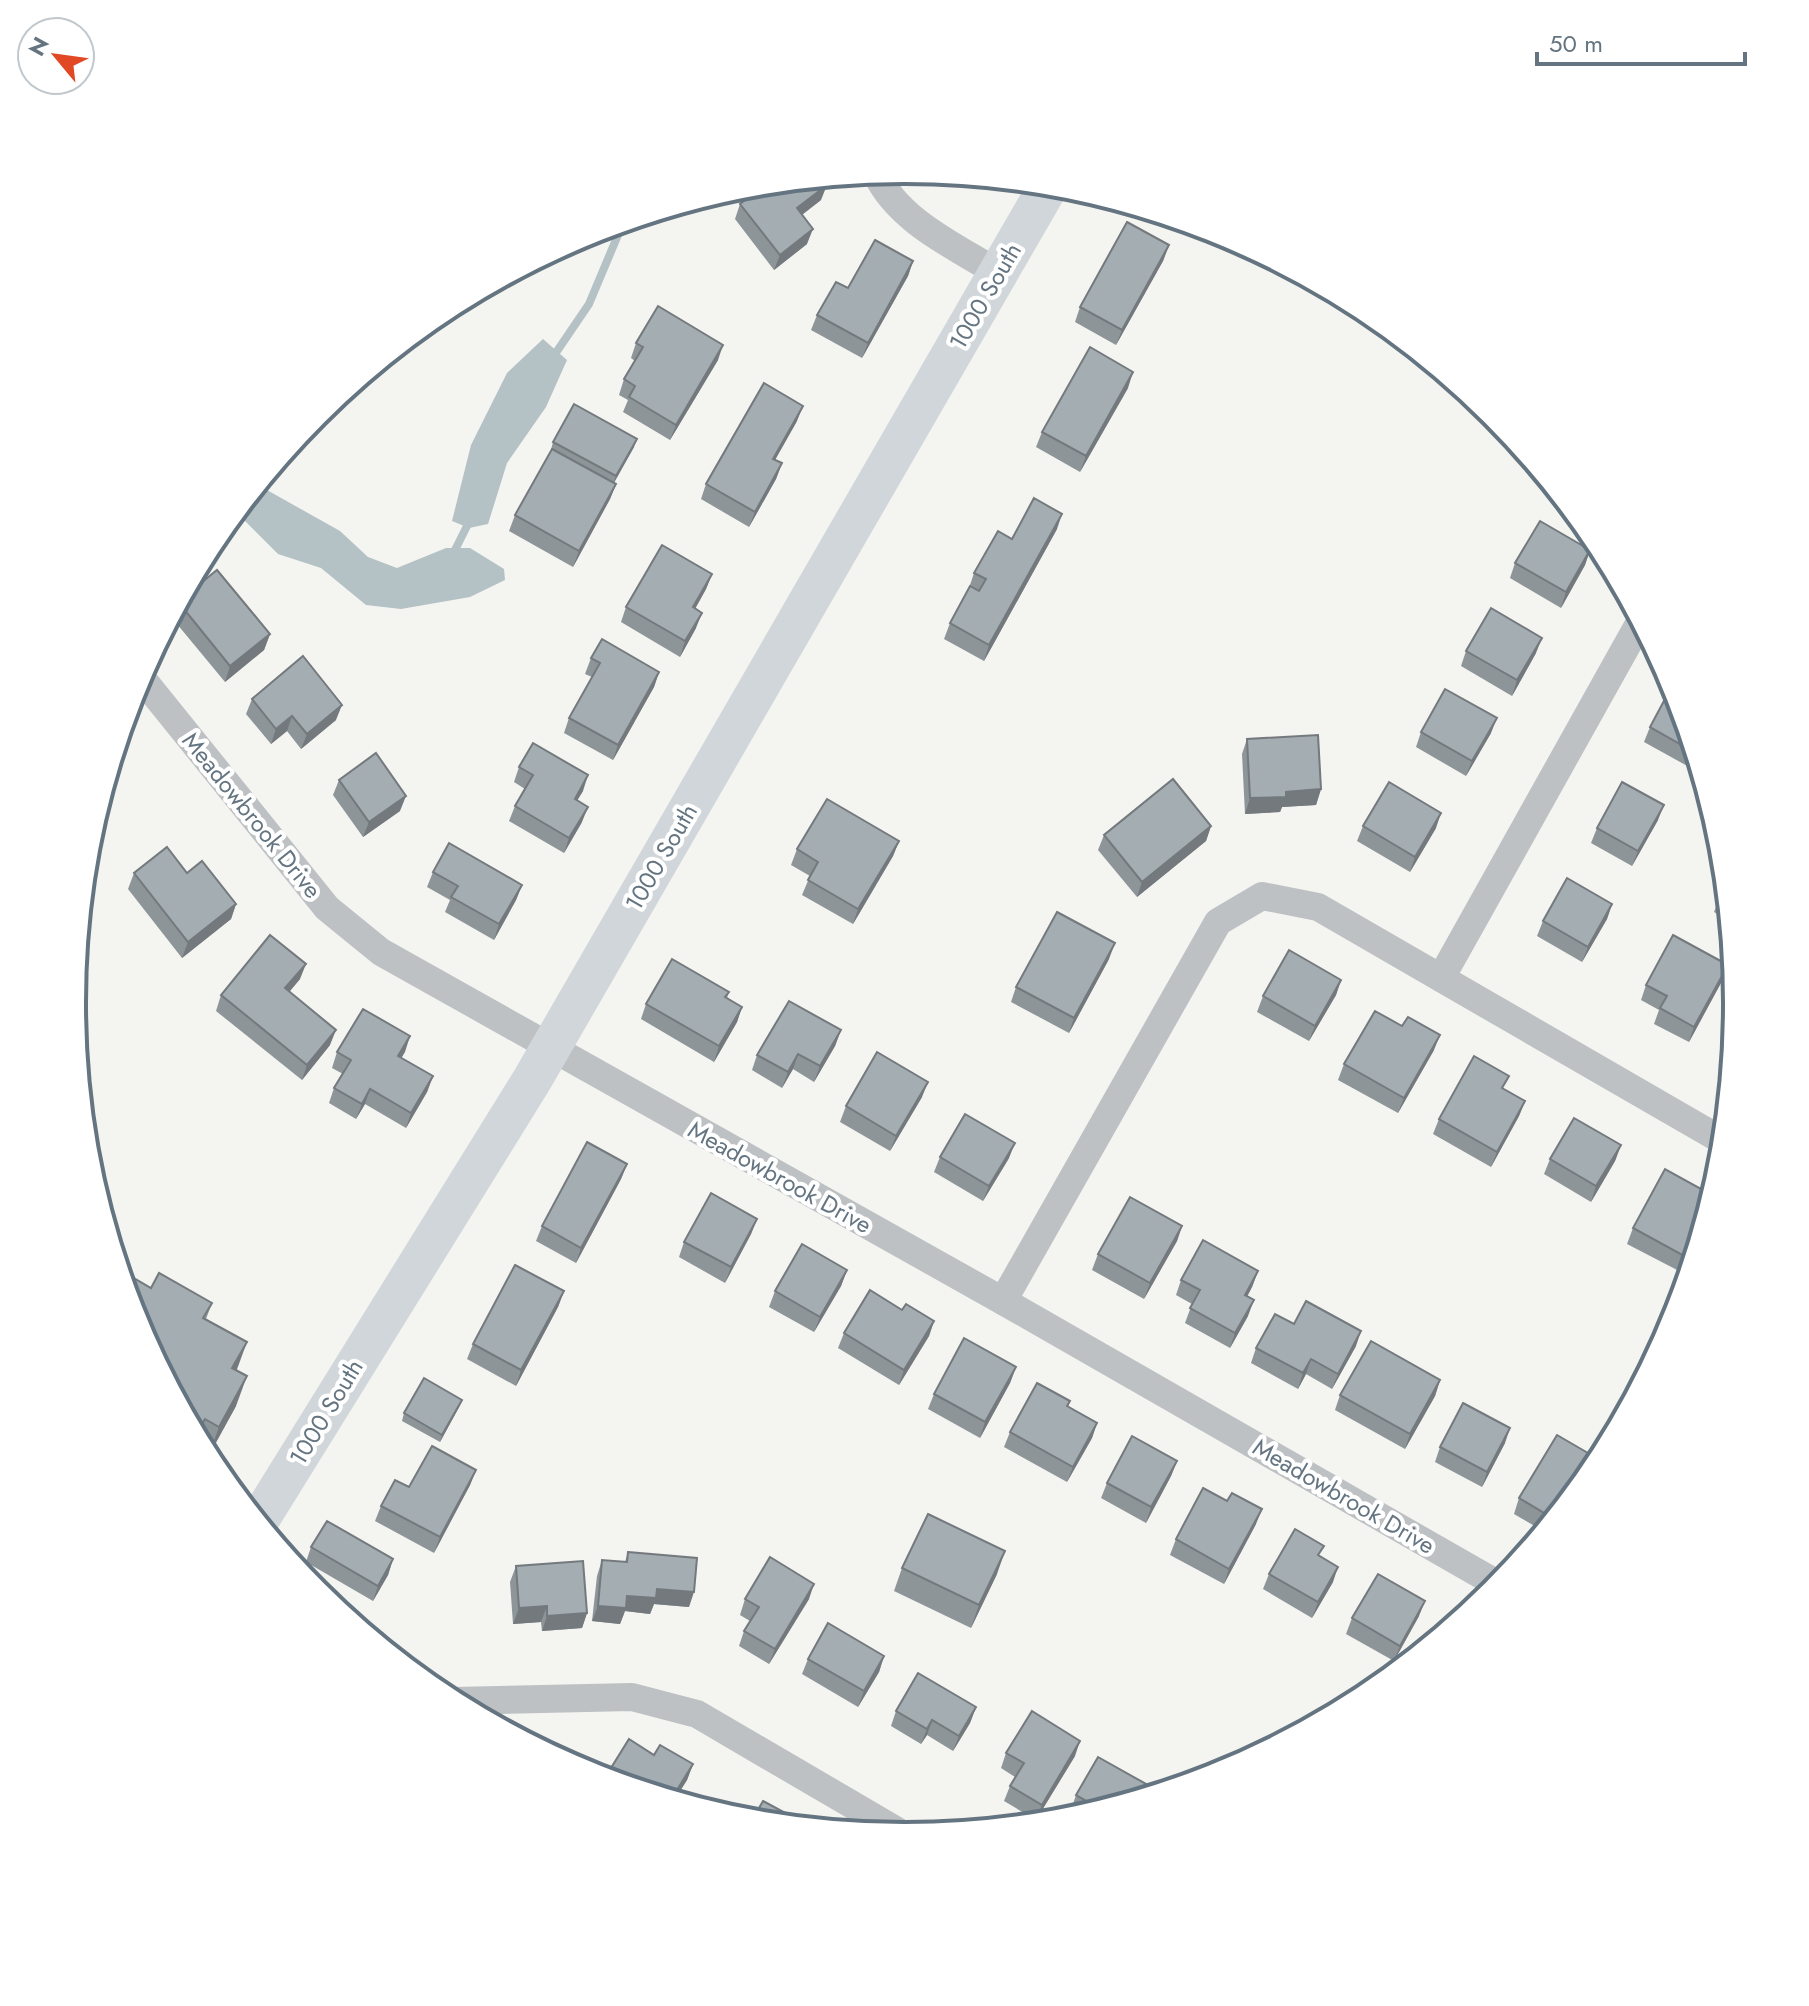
<svg xmlns="http://www.w3.org/2000/svg" width="1809" height="2006" font-family="Jost,sans-serif">
<style>
.water{fill:#b4c1c5}
.lines{fill:none;stroke-linecap:round;stroke-linejoin:round}
.stream{stroke:#b4c1c5;stroke-width:8}
.street{stroke:#bdc1c4;stroke-width:28}
.secondary{stroke:#d1d6da;stroke-width:40}
.wall{fill:#8d9599}
.shaded-wall{fill:#73797d}
.building{fill:#a4adb2;stroke:#73797d;stroke-width:2}
.labels{text-anchor:middle;dominant-baseline:central;stroke-width:8;stroke-linejoin:round;paint-order:stroke}
.street-label{font-size:24px;fill:#647581;stroke:#fff}
.rim{fill:none;stroke:#647581;stroke-width:4}
</style>
<rect width="100%" height="100%" fill="#f4f4f0"/>
<g class="water">
<path d="M543,339L567,360L546,407L507,463L488,524L469,528L452,521L471,445L507,373Z"/>
<path d="M258,485L340,531L368,557L397,568L446,548H470L504,569L505,580L470,597L401,609L366,605L321,568L278,554L236,512Z"/>
</g>
<g class="lines">
<g class="stream">
<path d="M551,360L589,304L623,223"/>
<path d="M451,558L470,520"/>
<path d="M84,880L92,858L93,823"/>
</g>
<g class="street">
<path d="M876,173C898,221 955,246 998,273"/>
<path d="M140,676L327,908L381,952L1003,1301L1499,1585"/>
<path d="M1441,978L1640,622"/>
<path d="M1003,1301L1218,922L1262,896L1318,907L1723,1141"/>
<path d="M453,1701L632,1697L697,1714L904,1835"/>
</g>
<path class="secondary" d="M258,1522L532,1080L1049,185"/>
</g>
<g class="wall">
<path d="M821,200L802,215L807,244L774,270L735,219L740,204Z"/>
<path d="M1153,213L1173,219L1170,223Z"/>
<path d="M1169,245L1163,261L1116,345L1075,322L1080,307Z"/>
<path d="M913,261L908,276L862,358L811,330L817,315L848,288Z"/>
<path d="M457,303L447,322L436,316L442,311Z"/>
<path d="M636,343L718,360L670,440L623,412L628,400L619,395L624,379L635,361L631,358Z"/>
<path d="M1128,388L1080,472L1036,447L1042,432Z"/>
<path d="M797,421L775,460L782,463L776,479L749,527L701,499L706,484Z"/>
<path d="M553,442L634,447L614,483L616,484L610,499L573,567L509,531L515,515L551,450Z"/>
<path d="M1057,529L984,661L944,639L950,623L969,588L974,573L1012,539Z"/>
<path d="M1590,550L1585,565L1561,608L1510,578L1515,563Z"/>
<path d="M712,574L706,589L695,609L696,628L680,657L621,622L626,607Z"/>
<path d="M180,600L270,634L264,650L225,682L172,618Z"/>
<path d="M1466,651L1536,653L1512,696L1461,666Z"/>
<path d="M591,658L659,672L654,687L613,760L564,733L569,718L592,677L585,674Z"/>
<path d="M1673,684L1700,772V773L1644,742L1650,727Z"/>
<path d="M252,699L336,720L301,749L287,731L271,744L246,714Z"/>
<path d="M1421,732L1491,733L1466,776L1416,747Z"/>
<path d="M1247,739L1321,789L1316,805L1282,807L1280,812L1245,814L1242,754Z"/>
<path d="M519,767L583,791L577,800L582,822L564,853L509,821L515,806L525,789L514,782Z"/>
<path d="M339,780L400,811L363,837L333,795Z"/>
<path d="M1658,820L1632,866L1591,843L1597,828Z"/>
<path d="M1211,826L1206,841L1137,897L1098,850L1104,835Z"/>
<path d="M1363,826L1436,828L1410,872L1357,841Z"/>
<path d="M899,841L893,856L853,924L802,895L810,876L791,865L797,849Z"/>
<path d="M433,872L522,885L516,900L494,940L445,912L450,900L427,887Z"/>
<path d="M134,873H187L236,904L231,919L182,958L128,889Z"/>
<path d="M1726,886L1729,921L1714,912L1720,897Z"/>
<path d="M1612,904L1607,919L1582,962L1537,936L1543,921Z"/>
<path d="M1109,959L1069,1033L1011,1002L1016,987Z"/>
<path d="M300,979L289,992L330,1045L302,1080L216,1011L221,995Z"/>
<path d="M1341,980L1336,995L1309,1041L1257,1012L1263,996Z"/>
<path d="M1722,981L1689,1042L1654,1024L1659,1010L1641,1000L1646,985Z"/>
<path d="M729,992L727,998L742,1007L737,1022L714,1062L641,1019L646,1004Z"/>
<path d="M841,1030L835,1046L814,1082L793,1069L782,1088L752,1070L757,1055Z"/>
<path d="M410,1036L401,1058L433,1076L427,1092L406,1128L365,1104L356,1119L329,1103L334,1088L343,1074L332,1068L337,1052Z"/>
<path d="M1434,1050L1398,1113L1338,1080L1344,1064Z"/>
<path d="M1505,1089L1525,1101L1519,1116L1491,1167L1433,1134L1439,1119Z"/>
<path d="M922,1097L890,1151L840,1122L846,1106Z"/>
<path d="M1621,1145L1615,1161L1591,1202L1544,1174L1550,1159Z"/>
<path d="M940,1157L1009,1158L983,1201L934,1172Z"/>
<path d="M627,1164L621,1179L576,1263L536,1241L542,1226Z"/>
<path d="M1712,1195L1681,1272L1627,1244L1633,1228Z"/>
<path d="M757,1219L751,1234L725,1283L679,1257L684,1242Z"/>
<path d="M1182,1226L1177,1241L1144,1299L1092,1270L1098,1254Z"/>
<path d="M847,1270L841,1286L814,1332L769,1307L775,1291Z"/>
<path d="M1258,1271L1252,1287L1247,1297L1248,1316L1230,1348L1185,1323L1192,1304L1176,1295L1181,1280Z"/>
<path d="M151,1288L212,1303L206,1319L237,1371L236,1406L208,1457L135,1321Z"/>
<path d="M564,1291L558,1307L516,1386L467,1359L473,1344Z"/>
<path d="M902,1310L934,1321L929,1336L899,1385L838,1348L844,1333Z"/>
<path d="M1294,1324L1356,1346L1332,1389L1306,1374L1298,1389L1251,1363L1256,1348Z"/>
<path d="M1016,1367L1010,1383L980,1438L928,1409L934,1394Z"/>
<path d="M1440,1380L1435,1396L1405,1449L1335,1410L1340,1395Z"/>
<path d="M462,1400L459,1407L440,1442L402,1421L404,1413Z"/>
<path d="M1070,1401L1068,1407L1097,1423L1092,1438L1067,1482L1004,1447L1010,1432Z"/>
<path d="M1505,1443L1482,1487L1435,1462L1440,1447Z"/>
<path d="M1177,1461L1171,1476L1146,1523L1101,1498L1107,1483Z"/>
<path d="M1596,1466L1543,1531L1514,1514L1519,1498Z"/>
<path d="M476,1470L470,1485L434,1553L375,1521L381,1506L409,1487Z"/>
<path d="M1256,1524L1224,1584L1170,1555L1176,1539Z"/>
<path d="M311,1547L393,1559L388,1575L373,1601L306,1562Z"/>
<path d="M628,1552L689,1607L654,1604L650,1614L625,1611L620,1624L592,1621L597,1576L602,1560L625,1562Z"/>
<path d="M1320,1556L1333,1582L1312,1618L1263,1589L1269,1574Z"/>
<path d="M516,1566L587,1613L582,1628L542,1631L541,1622L513,1624L510,1582Z"/>
<path d="M902,1568L997,1574L971,1628L894,1591Z"/>
<path d="M745,1599H809L769,1664L739,1646L744,1631L750,1621L740,1615Z"/>
<path d="M1419,1616L1394,1661L1346,1634L1352,1618Z"/>
<path d="M884,1656L879,1672L858,1707L802,1674L808,1659Z"/>
<path d="M976,1707L970,1723L953,1751L927,1735L921,1744L891,1726L896,1711Z"/>
<path d="M1006,1753L1075,1756L1036,1820L1004,1801L1010,1786L1015,1777L1001,1768Z"/>
<path d="M654,1755L693,1764L687,1780L675,1799L607,1779L611,1768Z"/>
<path d="M1155,1789L1154,1793L1080,1815L1071,1810L1076,1795Z"/>
</g>
<g class="shaded-wall">
<path d="M827,185L821,200L791,223L797,208Z"/>
<path d="M813,229L807,244L774,270L780,255Z"/>
<path d="M1169,245L1163,261L1116,345L1122,330Z"/>
<path d="M913,261L908,276L862,358L868,343Z"/>
<path d="M457,303L447,322L453,305Z"/>
<path d="M723,345L718,360L670,440L676,425Z"/>
<path d="M1133,372L1128,388L1080,472L1086,456Z"/>
<path d="M803,406L797,421L767,474L773,459Z"/>
<path d="M637,439L634,447L613,484L616,476Z"/>
<path d="M782,463L776,479L749,527L755,512Z"/>
<path d="M616,484L610,499L573,567L579,551Z"/>
<path d="M1062,514L1057,529L984,661L989,645Z"/>
<path d="M1590,550L1585,565L1561,608L1566,592Z"/>
<path d="M712,574L706,589L687,623L693,607Z"/>
<path d="M702,613L696,628L680,657L685,641Z"/>
<path d="M270,634L264,650L225,682L230,666Z"/>
<path d="M1542,638L1536,653L1512,696L1517,680Z"/>
<path d="M659,672L654,687L613,760L618,745Z"/>
<path d="M342,705L336,720L301,749L307,734Z"/>
<path d="M292,716L287,731L271,744L276,729Z"/>
<path d="M1497,718L1491,733L1466,776L1472,761Z"/>
<path d="M588,775L583,791L569,814L575,799Z"/>
<path d="M1321,789L1316,805L1282,807L1280,812L1245,814L1250,798L1286,792Z"/>
<path d="M406,796L400,811L363,837L369,822Z"/>
<path d="M1664,805L1658,820L1632,866L1638,851Z"/>
<path d="M588,807L582,822L564,853L569,838Z"/>
<path d="M1441,813L1436,828L1410,872L1415,857Z"/>
<path d="M1211,826L1206,841L1137,897L1142,882Z"/>
<path d="M899,841L893,856L853,924L858,909Z"/>
<path d="M522,885L516,900L494,940L499,924Z"/>
<path d="M236,904L231,919L182,958L188,942Z"/>
<path d="M1612,904L1607,919L1582,962L1588,947Z"/>
<path d="M1115,943L1109,959L1069,1033L1074,1018Z"/>
<path d="M306,964L300,979L280,1003L285,988Z"/>
<path d="M1728,965L1722,981L1689,1042L1694,1027Z"/>
<path d="M1341,980L1336,995L1309,1041L1315,1026Z"/>
<path d="M742,1007L737,1022L714,1062L719,1046Z"/>
<path d="M336,1030L330,1045L302,1080L307,1065Z"/>
<path d="M841,1030L835,1046L814,1082L820,1066Z"/>
<path d="M1440,1035L1434,1050L1398,1113L1404,1098Z"/>
<path d="M410,1036L405,1052L393,1072L398,1056Z"/>
<path d="M798,1054L793,1069L782,1088L788,1072Z"/>
<path d="M433,1076L427,1092L406,1128L411,1113Z"/>
<path d="M928,1082L922,1097L890,1151L896,1136Z"/>
<path d="M370,1089L365,1104L356,1119L362,1104Z"/>
<path d="M1525,1101L1519,1116L1491,1167L1497,1152Z"/>
<path d="M1015,1143L1009,1158L983,1201L989,1186Z"/>
<path d="M1621,1145L1615,1161L1591,1202L1596,1186Z"/>
<path d="M627,1164L621,1179L576,1263L581,1248Z"/>
<path d="M757,1219L751,1234L725,1283L731,1267Z"/>
<path d="M1182,1226L1177,1241L1144,1299L1150,1283Z"/>
<path d="M1702,1230L1698,1241L1681,1272L1686,1257Z"/>
<path d="M847,1270L841,1286L814,1332L820,1317Z"/>
<path d="M1258,1271L1252,1287L1239,1311L1245,1295Z"/>
<path d="M564,1291L558,1307L516,1386L521,1370Z"/>
<path d="M1254,1300L1248,1316L1230,1348L1235,1333Z"/>
<path d="M934,1321L929,1336L899,1385L904,1370Z"/>
<path d="M1361,1331L1356,1346L1332,1389L1338,1374Z"/>
<path d="M247,1342L236,1372L232,1368Z"/>
<path d="M1311,1359L1306,1374L1298,1389L1303,1373Z"/>
<path d="M1016,1367L1010,1383L980,1438L985,1422Z"/>
<path d="M247,1376L236,1406L208,1457L219,1427Z"/>
<path d="M1440,1380L1435,1396L1405,1449L1410,1434Z"/>
<path d="M462,1400L459,1407L440,1442L442,1435Z"/>
<path d="M205,1419L198,1439L196,1435Z"/>
<path d="M1097,1423L1092,1438L1067,1482L1073,1467Z"/>
<path d="M1510,1428L1505,1443L1482,1487L1487,1472Z"/>
<path d="M1177,1461L1171,1476L1146,1523L1151,1507Z"/>
<path d="M476,1470L470,1485L434,1553L440,1537Z"/>
<path d="M1559,1503L1554,1518L1548,1525L1551,1517Z"/>
<path d="M1262,1509L1256,1524L1224,1584L1229,1569Z"/>
<path d="M1005,1551L997,1574L971,1628L979,1605Z"/>
<path d="M393,1559L388,1575L373,1601L378,1586Z"/>
<path d="M1338,1567L1333,1582L1312,1618L1318,1602Z"/>
<path d="M814,1584L809,1599L769,1664L775,1649Z"/>
<path d="M657,1589L694,1592L689,1607L654,1604L650,1614L625,1611L620,1624L592,1621L598,1606L627,1596Z"/>
<path d="M1425,1601L1419,1616L1394,1661L1400,1646Z"/>
<path d="M547,1606L541,1622L513,1624L519,1608Z"/>
<path d="M587,1613L582,1628L542,1631L547,1616Z"/>
<path d="M884,1656L879,1672L858,1707L864,1691Z"/>
<path d="M976,1707L970,1723L953,1751L959,1736Z"/>
<path d="M932,1720L927,1735L921,1744L927,1729Z"/>
<path d="M1080,1741L1075,1756L1036,1820L1042,1805Z"/>
<path d="M693,1764L687,1780L675,1799L672,1798Z"/>
</g>
<g class="building">
<path d="M822,179L827,185L797,208L813,229L780,255L740,204L766,184Z"/>
<path d="M1127,222L1169,245L1122,330L1080,307Z"/>
<path d="M875,240L913,261L868,343L817,315L836,282L848,288Z"/>
<path d="M658,306L723,345L676,425L629,397L635,386L624,379L643,347L636,343Z"/>
<path d="M1090,347L1133,372L1086,456L1042,432Z"/>
<path d="M764,383L803,406L773,459L782,463L755,512L706,484Z"/>
<path d="M574,404L637,439L616,476L553,442Z"/>
<path d="M552,449L616,484L579,551L515,515Z"/>
<path d="M1034,498L1062,514L989,645L950,623L970,586L979,591L986,579L974,573L998,531L1012,539Z"/>
<path d="M1540,521L1590,550L1566,592L1515,563Z"/>
<path d="M662,545L712,574L693,607L702,613L685,641L626,607Z"/>
<path d="M217,570L270,634L230,666L179,603L180,600Z"/>
<path d="M1491,608L1542,638L1517,680L1466,651Z"/>
<path d="M602,639L659,672L618,745L569,718L600,663L591,658Z"/>
<path d="M303,656L342,705L307,734L292,716L276,729L252,699Z"/>
<path d="M1673,684L1674,685L1694,752L1650,727Z"/>
<path d="M1445,689L1497,718L1472,761L1421,732Z"/>
<path d="M1318,735L1321,789L1286,792V797L1250,798L1247,739Z"/>
<path d="M533,743L588,775L575,799L588,807L569,838L515,806L533,775L519,767Z"/>
<path d="M376,753L406,796L369,822L339,780Z"/>
<path d="M1173,779L1211,826L1142,882L1104,835Z"/>
<path d="M1389,782L1441,813L1415,857L1363,826Z"/>
<path d="M1622,782L1664,805L1638,851L1597,828Z"/>
<path d="M827,799L899,841L858,909L808,880L818,862L797,849Z"/>
<path d="M449,843L522,885L499,924L451,897L458,886L433,872Z"/>
<path d="M167,847L187,873L202,861L236,904L188,942L134,873Z"/>
<path d="M1567,878L1612,904L1588,947L1543,921Z"/>
<path d="M1726,886L1727,901L1720,897Z"/>
<path d="M1057,912L1115,943L1074,1018L1016,987Z"/>
<path d="M270,935L306,964L285,988L336,1030L307,1065L221,995Z"/>
<path d="M1673,935L1728,965L1694,1027L1660,1008L1667,996L1646,985Z"/>
<path d="M1289,950L1341,980L1315,1026L1263,996Z"/>
<path d="M672,959L729,992L725,997L742,1007L719,1046L646,1004Z"/>
<path d="M789,1001L841,1030L820,1066L798,1054L788,1072L757,1055Z"/>
<path d="M363,1009L410,1036L398,1056L433,1076L411,1113L370,1089L362,1104L334,1088L351,1060L337,1052Z"/>
<path d="M1375,1011L1402,1026L1408,1017L1440,1035L1404,1098L1344,1064Z"/>
<path d="M877,1052L928,1082L896,1136L846,1106Z"/>
<path d="M1474,1056L1509,1076L1502,1088L1525,1101L1497,1152L1439,1119Z"/>
<path d="M965,1114L1015,1143L989,1186L940,1157Z"/>
<path d="M1574,1118L1621,1145L1596,1186L1550,1159Z"/>
<path d="M587,1142L627,1164L581,1248L542,1226Z"/>
<path d="M1665,1169L1712,1195L1702,1230L1686,1257L1633,1228Z"/>
<path d="M711,1193L757,1219L731,1267L684,1242Z"/>
<path d="M1130,1197L1182,1226L1150,1283L1098,1254Z"/>
<path d="M1203,1240L1258,1271L1245,1295L1254,1300L1235,1333L1190,1308L1200,1290L1181,1280Z"/>
<path d="M802,1244L847,1270L820,1317L775,1291Z"/>
<path d="M515,1265L564,1291L521,1370L473,1344Z"/>
<path d="M120,1270L151,1288L159,1273L212,1303L203,1318L247,1342L232,1368L247,1376L219,1427L205,1419L196,1435L135,1321Z"/>
<path d="M870,1290L902,1310L906,1304L934,1321L904,1370L844,1333Z"/>
<path d="M1306,1301L1361,1331L1338,1374L1311,1359L1303,1373L1256,1348L1275,1314L1294,1324Z"/>
<path d="M964,1338L1016,1367L985,1422L934,1394Z"/>
<path d="M1371,1341L1440,1380L1410,1434L1340,1395Z"/>
<path d="M424,1378L462,1400L442,1435L404,1413Z"/>
<path d="M1037,1383L1070,1401L1067,1406L1097,1423L1073,1467L1010,1432Z"/>
<path d="M1463,1403L1510,1428L1487,1472L1440,1447Z"/>
<path d="M1557,1435L1600,1460L1596,1466L1563,1506L1559,1503L1551,1517L1519,1498Z"/>
<path d="M1132,1436L1177,1461L1151,1507L1107,1483Z"/>
<path d="M432,1446L476,1470L440,1537L381,1506L395,1480L409,1487Z"/>
<path d="M1203,1488L1227,1501L1232,1493L1262,1509L1229,1569L1176,1539Z"/>
<path d="M928,1514L1005,1551L979,1605L902,1568Z"/>
<path d="M327,1521L393,1559L378,1586L311,1547Z"/>
<path d="M1295,1529L1324,1546L1318,1555L1338,1567L1318,1602L1269,1574Z"/>
<path d="M628,1552L697,1558L694,1592L657,1589L656,1598L627,1596L626,1608L598,1606L602,1560L627,1562Z"/>
<path d="M770,1557L814,1584L775,1649L744,1631L759,1607L745,1599Z"/>
<path d="M583,1561L587,1613L547,1616V1606L519,1608L516,1566Z"/>
<path d="M1378,1574L1425,1601L1400,1646L1352,1618Z"/>
<path d="M828,1623L884,1656L864,1691L808,1659Z"/>
<path d="M918,1673L976,1707L959,1736L932,1720L927,1729L896,1711Z"/>
<path d="M1032,1711L1080,1741L1042,1805L1010,1786L1024,1763L1006,1753Z"/>
<path d="M629,1739L654,1755L660,1745L693,1764L672,1798L635,1787L637,1784L611,1768Z"/>
<path d="M1098,1757L1155,1789L1153,1793L1101,1809L1076,1795Z"/>
<path d="M763,1801L793,1817L788,1824L752,1820Z"/>
<path d="M735,1812L749,1820L733,1817Z"/>
</g>
<g class="labels">
<g class="street-label">
<text transform="translate(985 296) rotate(-60)">1000 South</text>
<text transform="translate(252 815) rotate(51)">Meadowbrook Drive</text>
<text transform="translate(661 857) rotate(-60)">1000 South</text>
<text transform="translate(780 1177) rotate(29)">Meadowbrook Drive</text>
<text transform="translate(326 1412) rotate(-59)">1000 South</text>
<text transform="translate(1344 1496) rotate(30)">Meadowbrook Drive</text>
</g>
</g>
<path d="M0 0H1809V2006H0ZM904 184H905A818 818 0 0 1 1723 1002V1004A818 818 0 0 1 905 1822H904A818 818 0 0 1 86 1004V1002A818 818 0 0 1 904 184Z" fill="#fff" fill-rule="evenodd"/>
<path class="rim" d="M904 184H905A818 818 0 0 1 1723 1002V1004A818 818 0 0 1 905 1822H904A818 818 0 0 1 86 1004V1002A818 818 0 0 1 904 184Z"/>
<g transform="translate(56 56) rotate(299)"><circle r="38" fill="#ffffff" stroke="#c1c8cd" stroke-width="2"/>
<path d="M0-6L14 30L0 20L-14 30Z" fill="#e14824"/>
<text y="-12" font-size="22" font-weight="bold" text-anchor="middle" fill="#647581">N</text>
</g>
<path d="M1537 52v12h208v-12" fill="none" stroke="#647581" stroke-width="4"/>
<text x="1549" y="52" font-size="24" fill="#647581" stroke="#ffffff" stroke-width="6" paint-order="stroke">50 m</text>
</svg>
